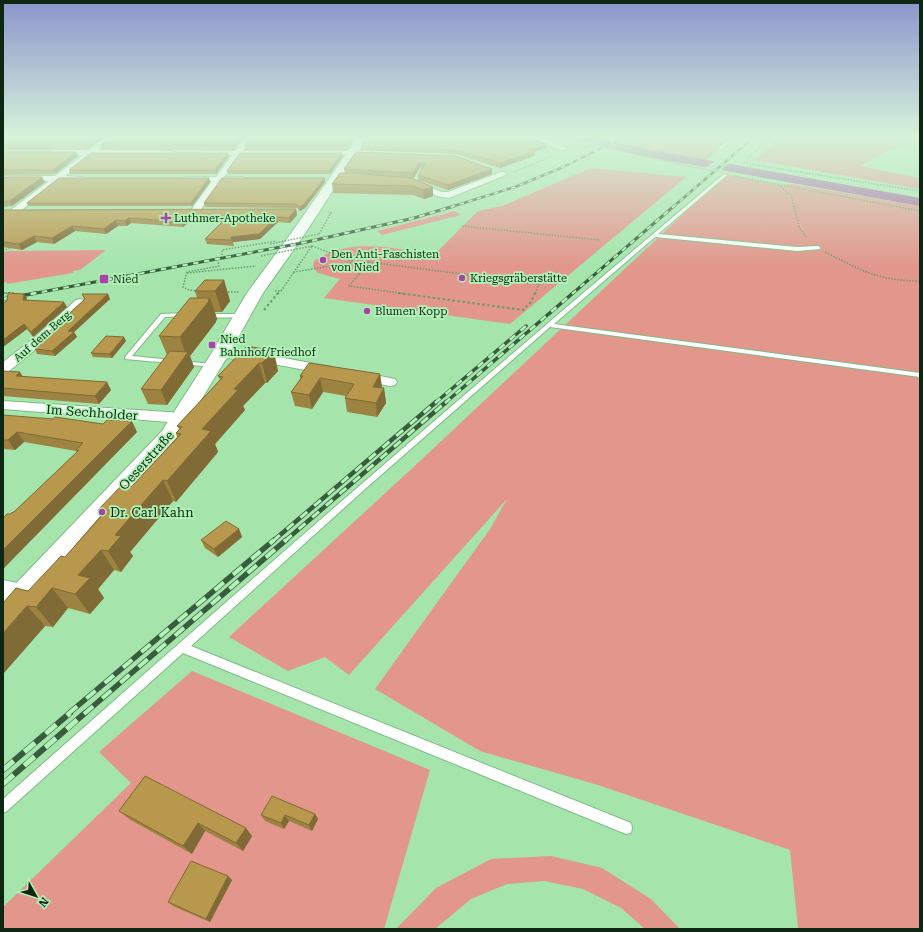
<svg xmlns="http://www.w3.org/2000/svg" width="923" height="932" font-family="'Roboto Serif',serif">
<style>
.green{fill:#e2968c}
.water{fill:#a263a1}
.pier{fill:#a5e5ac}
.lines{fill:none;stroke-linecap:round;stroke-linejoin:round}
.lane-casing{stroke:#7dbc85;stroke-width:2}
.street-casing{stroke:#7dbc85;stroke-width:2}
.secondary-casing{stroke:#7dbc85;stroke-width:2}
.path-far1{stroke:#6a9b70;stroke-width:1.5;stroke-dasharray:1.5 1.5;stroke-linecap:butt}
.path{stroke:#6a9b70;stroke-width:2;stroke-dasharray:2.5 2.5;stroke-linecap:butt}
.lane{fill:#fff;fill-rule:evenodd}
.street{fill:#fff;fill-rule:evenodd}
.secondary{fill:#fff;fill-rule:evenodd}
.rail-far5-casing{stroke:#385c3d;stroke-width:2.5}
.rail-far4-casing{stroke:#385c3d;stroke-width:3}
.rail-far3-casing{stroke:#385c3d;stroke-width:3.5}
.rail-far2-casing{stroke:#385c3d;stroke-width:4.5}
.rail-far1-casing{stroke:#385c3d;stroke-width:5.5}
.rail-casing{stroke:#385c3d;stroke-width:6}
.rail-far5{stroke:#b2f3b9;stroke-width:1.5;stroke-dasharray:4.5;stroke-linecap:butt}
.rail-far4{stroke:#b2f3b9;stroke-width:2;stroke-dasharray:5.5;stroke-linecap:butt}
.rail-far3{stroke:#b2f3b9;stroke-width:2.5;stroke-dasharray:7;stroke-linecap:butt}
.rail-far2{stroke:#b2f3b9;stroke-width:3;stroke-dasharray:9;stroke-linecap:butt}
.rail-far1{stroke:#b2f3b9;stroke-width:4;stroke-dasharray:12;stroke-linecap:butt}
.rail{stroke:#b2f3b9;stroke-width:5;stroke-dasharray:14;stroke-linecap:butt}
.path-bridge{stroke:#6a9b70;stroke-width:1.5;stroke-dasharray:1.5 1.5;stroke-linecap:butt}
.wall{fill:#9d8341}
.shaded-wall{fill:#806a35}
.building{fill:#b7984c;stroke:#806a35}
.poi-dot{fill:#a843a8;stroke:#b2f3b9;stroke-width:1.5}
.labels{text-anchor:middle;stroke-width:3.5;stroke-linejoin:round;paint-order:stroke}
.far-poi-label{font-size:11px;fill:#0e2712;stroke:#b2f3b9;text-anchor:start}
.far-street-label{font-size:11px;fill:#0e2712;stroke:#b2f3b9}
.street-label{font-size:13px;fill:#0e2712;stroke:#b2f3b9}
.poi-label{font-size:13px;fill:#0e2712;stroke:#b2f3b9;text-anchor:start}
</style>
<rect width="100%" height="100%" fill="#a5e5ac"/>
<!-- green -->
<g class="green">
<path d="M 642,137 L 734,137 L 706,160 L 628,145 L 632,140 Z"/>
<path d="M 779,137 L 872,138 L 901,137 L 920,141 L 884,152 L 860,166 L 920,178 L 920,189 L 755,160 Z"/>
<path d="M 591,168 L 686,177 L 510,324 L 324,298 L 340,279 L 318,273 L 313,267 L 314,261 C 349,236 396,249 435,254 L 478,211 L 502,206 Z"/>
<path d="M 726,174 L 778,185 L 792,184 L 920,206 L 920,929 L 798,929 L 790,850 L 598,785 L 480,751 L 375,689 L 490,529 L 507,499 L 349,675 L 325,657 L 288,671 L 229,637 L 420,461 Z"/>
<path d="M 455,211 L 461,215 L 382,235 L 377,231 Z"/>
<path d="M 106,250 L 80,270 L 73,271 L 73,273 L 7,284 L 7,282 L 3,283 L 3,253 L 7,251 Z"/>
<path d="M 192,671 L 430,770 L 384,929 L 3,929 L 3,907 L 131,783 L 99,752 Z"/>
<path d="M 551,856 L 602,868 L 651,899 L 680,929 L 645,929 L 621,908 L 583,889 L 544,881 L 507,884 L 471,899 L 435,929 L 396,929 L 436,888 L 491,859 Z"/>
</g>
<!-- water -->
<path class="water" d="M 565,137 L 591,137 L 652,150 L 920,198 L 920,206 L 643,156 Z"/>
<!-- pier -->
<path class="pier" d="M 716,160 L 730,162 L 719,172 L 704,169 Z"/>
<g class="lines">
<defs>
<g id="lane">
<path d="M 732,137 L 736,137 L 721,150 L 719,150 L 719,148 Z"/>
<path d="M 724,174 L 727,175 L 658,234 L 797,247 L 818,246 L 820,247 L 820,249 L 797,251 L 655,237 L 554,324 L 920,373 L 920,377 L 550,327 L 364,490 L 191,646 L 631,823 L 632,828 L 631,833 L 626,834 L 183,653 L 7,811 L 3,813 L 3,799 C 241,588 481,378 724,174 Z"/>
<path d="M 186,313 L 189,315 L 188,316 L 165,317 L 132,356 L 212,364 L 215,366 L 214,367 L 125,359 L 125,357 L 161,314 Z"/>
<path d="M 241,314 L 244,316 L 243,317 L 206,318 L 203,316 L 206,314 Z"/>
</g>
<g id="street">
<path d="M 106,137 L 115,137 L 99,150 L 171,151 L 175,153 L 171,155 L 93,155 L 65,176 L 82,177 L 83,179 L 82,181 L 59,181 L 18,213 L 12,213 L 10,211 L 12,209 L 49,181 L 3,180 L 3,176 L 55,176 L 83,155 L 55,154 L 52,154 L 52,150 L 89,150 Z"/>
<path d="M 245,137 L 253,137 L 243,151 L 369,151 L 373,153 L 369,155 L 240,155 L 224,177 L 243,177 L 247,179 L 246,181 L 221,181 L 199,212 L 193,212 L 191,210 L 212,181 L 188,181 L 184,179 L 185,177 L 216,177 L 232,155 L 204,155 L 204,151 L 235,151 Z"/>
<path d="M 528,137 L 539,137 L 567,148 L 566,150 L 560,150 Z"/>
<path d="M 501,172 L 504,172 L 508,174 L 449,198 L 437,196 L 410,184 L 414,181 L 442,192 L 448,192 Z"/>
<path d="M 80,299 L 84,300 L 86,302 L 84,304 L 41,345 L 8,372 L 3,373 L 3,362 L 33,339 L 76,300 Z"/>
<path d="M 220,350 L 251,352 L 327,366 L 332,367 L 334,370 L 332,373 L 327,374 L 251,360 L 215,357 L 213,354 L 215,351 Z"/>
<path d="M 360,372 L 395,379 L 397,382 L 395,385 L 390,386 L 355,379 L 353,376 L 355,373 Z"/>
<path d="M 3,401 L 182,413 L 187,415 L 189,418 L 187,421 L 182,423 L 3,409 Z"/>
<path d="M 3,580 L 32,586 L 35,592 L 32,598 L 25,600 L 3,596 Z"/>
</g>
<path id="secondary" d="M 358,137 L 368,137 L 304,235 L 263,293 L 229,354 L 176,441 L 13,624 L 3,628 L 3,597 L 162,431 L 211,354 L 247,293 L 292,232 Z"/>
</defs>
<!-- lane casing -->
<use href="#lane" class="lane-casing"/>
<!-- street casing -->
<use href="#street" class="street-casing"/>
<!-- secondary casing -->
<use href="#secondary" class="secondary-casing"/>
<!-- path-far1 -->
<g class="path-far1">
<path d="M 771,137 L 743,163 L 920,191"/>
<path d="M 570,140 L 716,172"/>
<path d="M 575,145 L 585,147 L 591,146"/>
<path d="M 514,172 L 552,156"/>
<path d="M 734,176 L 920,211"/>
<path d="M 778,185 L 791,195 L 800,229 L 807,238"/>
<path d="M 462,226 L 600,240"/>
<path d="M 319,234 L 331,213 L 328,212"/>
<path d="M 312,246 L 354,262 L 294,272 Z"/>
<path d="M 3,251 L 11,247"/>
<path d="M 825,252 C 861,270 878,281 920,281"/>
<path d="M 222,255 L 222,250 L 276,241"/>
<path d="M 354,262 L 369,262"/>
<path d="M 369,262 L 539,284 L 535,294"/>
<path d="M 369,262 L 349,286 L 406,294"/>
<path d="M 187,273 L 256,266"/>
<path d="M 198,291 L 189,290 L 183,287 L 187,272 L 219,266 L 218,261"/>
<path d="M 275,291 L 281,291 L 294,272"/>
<path d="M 225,292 L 240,292"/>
<path d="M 3,293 L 14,293"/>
<path d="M 278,294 L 280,291"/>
</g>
<!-- path -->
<g class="path">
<path d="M 3,293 L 14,293"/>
<path d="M 398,293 L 523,310 L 531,302 L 535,293"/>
<path d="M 264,310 L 278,293"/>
</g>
<!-- lane -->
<use href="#lane" class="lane"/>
<!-- street -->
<use href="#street" class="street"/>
<!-- secondary -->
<use href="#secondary" class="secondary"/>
<defs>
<g id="rail-far5">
<path d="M 451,207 L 515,187 L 561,168 L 624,137"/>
<path d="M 673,207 L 754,137"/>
</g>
<g id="rail-far4">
<path d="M 31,294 L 302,243 L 414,218 L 454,206"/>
<path d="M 572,294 L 674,206"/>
</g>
<g id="rail-far3">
<path d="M 3,299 L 36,293"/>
<path d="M 435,403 L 526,326"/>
<path d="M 445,403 L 573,293"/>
</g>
<g id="rail-far2">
<path d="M 273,541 L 436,402"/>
<path d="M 285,541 L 446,402"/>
</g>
<g id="rail-far1">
<path d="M 68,714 L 274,540"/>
<path d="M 84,714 L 286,540"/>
</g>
<g id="rail">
<path d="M 3,770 L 70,713"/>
<path d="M 3,784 L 85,713"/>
</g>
</defs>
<!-- rail-far5 casing -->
<use href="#rail-far5" class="rail-far5-casing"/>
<!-- rail-far4 casing -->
<use href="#rail-far4" class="rail-far4-casing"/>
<!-- rail-far3 casing -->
<use href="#rail-far3" class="rail-far3-casing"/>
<!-- rail-far2 casing -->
<use href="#rail-far2" class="rail-far2-casing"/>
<!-- rail-far1 casing -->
<use href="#rail-far1" class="rail-far1-casing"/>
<!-- rail casing -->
<use href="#rail" class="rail-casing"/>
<!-- rail-far5 -->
<use href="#rail-far5" class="rail-far5"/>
<!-- rail-far4 -->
<use href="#rail-far4" class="rail-far4"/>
<!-- rail-far3 -->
<use href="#rail-far3" class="rail-far3"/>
<!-- rail-far2 -->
<use href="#rail-far2" class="rail-far2"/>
<!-- rail-far1 -->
<use href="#rail-far1" class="rail-far1"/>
<!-- rail -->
<use href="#rail" class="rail"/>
<!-- path-bridge -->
<g class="path-bridge">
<path d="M 270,244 L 319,234"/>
<path d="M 261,256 L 312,246"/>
</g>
</g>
<!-- wall -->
<g class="wall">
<path d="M 3,137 L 104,137 L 87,150 L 3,150 Z"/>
<path d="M 244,137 L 234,150 L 102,150 L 101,145 Z"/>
<path d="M 356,137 L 347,150 L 246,150 L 245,145 Z"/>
<path d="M 547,144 L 546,148 L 535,152 L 534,156 L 500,168 L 456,154 L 361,150 L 361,146 Z"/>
<path d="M 3,152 L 76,152 L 78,156 L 55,174 L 3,175 Z"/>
<path d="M 356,152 L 492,174 L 448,190 L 418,180 L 418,175 L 422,169 L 420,168 L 413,179 L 433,196 L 424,199 L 413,195 L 333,193 L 332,184 L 345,173 L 344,169 Z"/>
<path d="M 229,156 L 216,174 L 70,174 L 69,170 Z"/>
<path d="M 343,156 L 330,174 L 228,174 L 227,171 Z"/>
<path d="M 3,177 L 45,182 L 12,206 L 3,207 Z"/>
<path d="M 209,178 L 210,182 L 192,206 L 28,206 L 27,203 Z"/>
<path d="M 325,178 L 325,182 L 305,208 L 300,211 L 297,208 L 205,207 L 204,203 Z"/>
<path d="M 296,209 L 297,215 L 290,223 L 278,222 L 260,239 L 233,242 L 234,246 L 207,244 L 205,239 L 222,222 L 189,222 L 183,227 L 131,223 L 127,226 L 118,226 L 106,234 L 75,231 L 54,244 L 37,242 L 22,250 L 3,247 L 3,210 Z"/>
<path d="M 224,280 L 230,301 L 222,312 L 215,312 L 217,319 L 216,321 L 216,322 L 190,356 L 194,367 L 167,405 L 148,404 L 141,389 L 167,355 L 159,336 L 197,298 L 195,291 Z"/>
<path d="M 82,294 L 110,299 L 74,332 L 77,337 L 55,356 L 37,354 L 35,349 L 48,338 L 46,335 L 85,299 Z"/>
<path d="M 27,298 L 26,300 L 67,307 L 33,337 L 27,329 L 3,347 L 3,303 Z"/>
<path d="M 126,341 L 112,358 L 93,357 L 91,353 Z"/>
<path d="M 247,346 L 278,371 L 267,383 L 265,383 L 243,406 L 245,410 L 215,444 L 218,452 L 176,502 L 173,501 L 130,552 L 133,556 L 121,572 L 114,570 L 98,589 L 104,598 L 90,614 L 68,608 L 53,627 L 45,626 L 3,674 L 28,591 L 65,557 L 101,515 L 98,510 L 131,487 L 177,437 L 176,433 L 179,429 L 177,426 L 220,380 L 218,376 Z"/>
<path d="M 3,371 L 23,376 L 111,390 L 99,404 L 3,396 Z"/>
<path d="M 380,374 L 382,388 L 384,388 L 386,403 L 377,417 L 347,412 L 345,398 L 346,396 L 323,392 L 312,409 L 295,406 L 291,392 L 300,379 L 300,376 Z"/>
<path d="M 3,415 L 137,432 L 3,569 L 3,518 L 15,511 L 77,452 L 76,451 L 24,442 L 15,450 L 3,449 Z"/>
<path d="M 239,529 L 242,537 L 218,557 L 205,548 L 201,540 Z"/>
<path d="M 145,776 L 252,836 L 243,851 L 205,831 L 192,854 L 129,819 L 119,811 Z"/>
<path d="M 315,814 L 318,819 L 312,831 L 289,821 L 284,829 L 265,821 L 261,815 Z"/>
<path d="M 228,876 L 232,880 L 210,922 L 173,906 L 168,902 Z"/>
</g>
<!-- shaded-wall -->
<g class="shaded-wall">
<path d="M 97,137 L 104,137 L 87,150 L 86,145 Z"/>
<path d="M 239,137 L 244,137 L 234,150 L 233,145 Z"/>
<path d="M 353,137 L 356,137 L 347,150 L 347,145 Z"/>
<path d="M 547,144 L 546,148 L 535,152 L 534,156 L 500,168 L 500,163 L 529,150 Z"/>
<path d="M 76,152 L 78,156 L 55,174 L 53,170 Z"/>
<path d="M 228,153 L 229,156 L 216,174 L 215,170 Z"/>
<path d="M 342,153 L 343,156 L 330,174 L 330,171 Z"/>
<path d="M 419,163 L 420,168 L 413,179 L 413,173 Z"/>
<path d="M 492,169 L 492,174 L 448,190 L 448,185 Z"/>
<path d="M 42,177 L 45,182 L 12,206 L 10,201 Z"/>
<path d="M 209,178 L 210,182 L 192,206 L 191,203 Z"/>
<path d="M 325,178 L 325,182 L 305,208 L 300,211 L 300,207 Z"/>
<path d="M 433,187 L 433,196 L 424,199 L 423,190 Z"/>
<path d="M 296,209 L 297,215 L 290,223 L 289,218 Z"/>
<path d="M 188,217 L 189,222 L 183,227 L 182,222 Z"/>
<path d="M 277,217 L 278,222 L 260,239 L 233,242 L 231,237 Z"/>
<path d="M 129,218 L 131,223 L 127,226 L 125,221 Z"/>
<path d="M 116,220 L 118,226 L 106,234 L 104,229 Z"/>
<path d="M 72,226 L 75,231 L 54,244 L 52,238 Z"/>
<path d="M 34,236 L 37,242 L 22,250 L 19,244 Z"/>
<path d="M 224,280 L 230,301 L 222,312 L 215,291 Z"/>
<path d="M 24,294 L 27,298 L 26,305 L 23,300 Z"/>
<path d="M 108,294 L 110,299 L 74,332 L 77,337 L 55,356 L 52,351 L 68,331 Z"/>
<path d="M 210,298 L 217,319 L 216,321 L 216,322 L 190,356 L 194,367 L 167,405 L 161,390 L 186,355 L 180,337 Z"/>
<path d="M 64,302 L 67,307 L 33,337 L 31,332 Z"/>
<path d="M 24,324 L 27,329 L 3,347 L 3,340 Z"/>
<path d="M 124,337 L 126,341 L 112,358 L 110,354 Z"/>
<path d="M 274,351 L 278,371 L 267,383 L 262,363 Z"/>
<path d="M 259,363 L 265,383 L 243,406 L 245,410 L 215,444 L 218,452 L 176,502 L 167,481 L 202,429 L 234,389 Z"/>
<path d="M 20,372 L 25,380 L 16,376 Z"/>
<path d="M 380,374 L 382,388 L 373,387 Z"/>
<path d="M 320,378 L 323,392 L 312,409 L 309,395 Z"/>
<path d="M 107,382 L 111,390 L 99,404 L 95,396 Z"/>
<path d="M 384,388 L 386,403 L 377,417 L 376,403 Z"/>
<path d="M 132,421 L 137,432 L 3,569 L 3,550 Z"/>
<path d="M 17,432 L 24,442 L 15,450 L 8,440 Z"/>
<path d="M 163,480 L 173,501 L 130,552 L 133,556 L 121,572 L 108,551 L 115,535 Z"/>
<path d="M 239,529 L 242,537 L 218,557 L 214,549 Z"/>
<path d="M 101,550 L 114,570 L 98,589 L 104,598 L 90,614 L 75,594 L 78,575 Z"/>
<path d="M 52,588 L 68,608 L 53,627 L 36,607 Z"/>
<path d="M 27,606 L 45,626 L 3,674 L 3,633 Z"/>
<path d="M 315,814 L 318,819 L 312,831 L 309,825 Z"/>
<path d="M 285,815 L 289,821 L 284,829 L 281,823 Z"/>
<path d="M 198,823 L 205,831 L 192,854 L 183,846 Z"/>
<path d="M 246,828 L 252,836 L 243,851 L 236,843 Z"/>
<path d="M 228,876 L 232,880 L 210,922 L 206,919 Z"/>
</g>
<!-- building -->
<g class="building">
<path d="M 3,137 L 97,137 L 86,145 L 3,145 Z"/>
<path d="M 110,137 L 239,137 L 233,145 L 101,145 Z"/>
<path d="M 250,137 L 353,137 L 347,145 L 245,145 Z"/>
<path d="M 367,137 L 526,137 L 547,144 L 529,150 L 535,151 L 500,163 L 456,150 L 361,146 Z"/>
<path d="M 3,152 L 76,152 L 53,170 L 3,170 Z"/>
<path d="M 356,152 L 455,156 L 492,169 L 448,185 L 418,175 L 425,164 L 419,163 L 413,173 L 344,169 Z"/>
<path d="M 91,153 L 228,153 L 215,170 L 69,170 Z"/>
<path d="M 240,153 L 342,153 L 330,171 L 227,171 Z"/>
<path d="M 340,173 L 353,173 L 411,178 L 433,187 L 423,190 L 413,186 L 332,184 Z"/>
<path d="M 3,177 L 42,177 L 10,201 L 3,202 Z"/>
<path d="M 59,178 L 209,178 L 191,203 L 27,203 Z"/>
<path d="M 222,178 L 325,178 L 304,204 L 300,207 L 296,204 L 204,203 Z"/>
<path d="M 296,209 L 289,218 L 277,217 L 259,234 L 231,237 L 232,240 L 205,239 L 227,217 L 188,217 L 182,222 L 129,218 L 125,221 L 116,220 L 104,229 L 72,226 L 52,238 L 34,236 L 19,244 L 3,242 L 3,210 Z"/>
<path d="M 205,280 L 224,280 L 215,291 L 195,291 Z"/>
<path d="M 8,293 L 24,294 L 23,300 L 64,302 L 31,332 L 24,324 L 3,340 L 3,303 L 7,301 Z"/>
<path d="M 82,294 L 108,294 L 68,331 L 74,332 L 52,351 L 35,349 L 51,335 L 46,335 L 85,299 Z"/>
<path d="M 190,298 L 210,298 L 208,301 L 209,301 L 180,337 L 159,336 Z"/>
<path d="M 106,336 L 124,337 L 110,354 L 91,353 Z"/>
<path d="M 247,346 L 274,351 L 262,363 L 259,363 L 234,389 L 238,390 L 202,429 L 211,431 L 167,481 L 163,480 L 115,535 L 121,536 L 108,551 L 101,550 L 78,575 L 90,578 L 75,594 L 52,588 L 36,607 L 27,606 L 3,633 L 3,603 L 16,588 L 28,591 L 61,556 L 65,557 L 105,512 L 98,510 L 122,485 L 131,487 L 181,434 L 176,433 L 182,427 L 177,426 L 223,377 L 218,376 Z"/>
<path d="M 170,351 L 188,352 L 161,390 L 141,389 Z"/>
<path d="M 309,363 L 380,374 L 373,387 L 384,388 L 376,403 L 345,398 L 354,384 L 320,378 L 309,395 L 291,392 L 303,376 L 300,376 Z"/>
<path d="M 3,371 L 20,372 L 16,376 L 107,382 L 95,396 L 3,388 Z"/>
<path d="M 3,415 L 53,419 L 55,417 L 103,424 L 107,420 L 132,421 L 3,550 L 3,518 L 7,514 L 10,514 L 15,511 L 79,450 L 76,450 L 83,443 L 17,432 L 8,440 L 3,440 Z"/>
<path d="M 226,521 L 239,529 L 214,549 L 201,540 Z"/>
<path d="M 145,776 L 246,828 L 236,843 L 198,823 L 183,846 L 119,811 Z"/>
<path d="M 272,796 L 315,814 L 309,825 L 285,815 L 281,823 L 261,815 Z"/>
<path d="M 191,861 L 228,876 L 206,919 L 168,902 Z"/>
</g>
<!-- sky -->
<linearGradient id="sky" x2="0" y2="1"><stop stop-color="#8c94cc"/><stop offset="0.51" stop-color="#d6f3da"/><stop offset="1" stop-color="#d6f3da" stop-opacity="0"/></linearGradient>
<rect width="923" height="267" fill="url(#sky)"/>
<!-- markers -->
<g class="poi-dot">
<path d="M164 212h4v4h4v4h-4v4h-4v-4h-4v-4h4z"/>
<circle cx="323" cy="260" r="4"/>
<circle cx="462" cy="278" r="4"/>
<rect x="99" y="274" width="10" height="10" rx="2"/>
<circle cx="367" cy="311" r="4"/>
<rect x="208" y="341" width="8" height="8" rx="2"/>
<circle cx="102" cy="512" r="4"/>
</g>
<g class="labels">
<!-- far-poi labels -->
<g class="far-poi-label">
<text x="174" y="222">Luthmer-Apotheke</text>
<text x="331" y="258">Den Anti-Faschisten<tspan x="331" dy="13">von Nied</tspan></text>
<text x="470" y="282">Kriegsgräberstätte</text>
<text x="113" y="283">Nied</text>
<text x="375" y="315">Blumen Kopp</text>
<text x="220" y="343">Nied<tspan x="220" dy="13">Bahnhof/Friedhof</tspan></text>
</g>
<!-- far-street labels -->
<g class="far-street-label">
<text transform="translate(42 336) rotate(-41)" y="4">Auf dem Berg</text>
</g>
<!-- street labels -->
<g class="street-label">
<text transform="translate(92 412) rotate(4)" y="5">Im Sechholder</text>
<text transform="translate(146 460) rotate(-48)" y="5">Oeserstraße</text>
</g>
<!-- poi labels -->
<g class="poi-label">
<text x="110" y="517">Dr. Carl Kahn</text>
</g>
</g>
<!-- border -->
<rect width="923" height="932" fill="none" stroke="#0e2712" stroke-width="8"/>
<!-- north arrow -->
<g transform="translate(36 896) rotate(129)" stroke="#b2f3b9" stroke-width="3" paint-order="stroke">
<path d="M0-3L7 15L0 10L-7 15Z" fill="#0e2712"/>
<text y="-6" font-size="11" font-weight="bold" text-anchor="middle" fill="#0e2712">N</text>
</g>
</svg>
